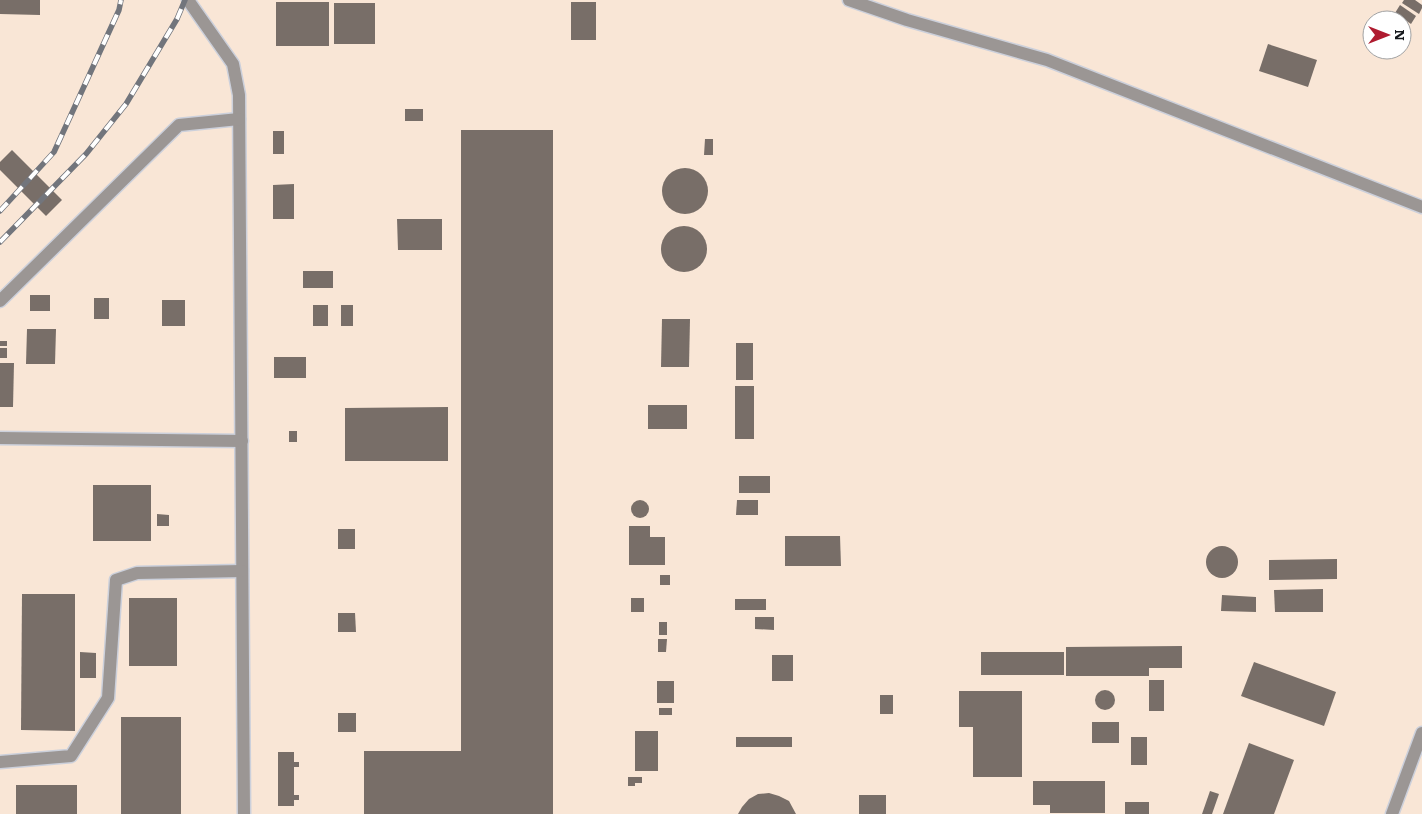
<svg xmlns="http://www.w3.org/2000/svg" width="1422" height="814" font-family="Literata,serif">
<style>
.industrial{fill:#f9e6d6;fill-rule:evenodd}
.building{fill:#786e68}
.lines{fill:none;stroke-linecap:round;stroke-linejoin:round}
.lane-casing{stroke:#ccd0db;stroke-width:15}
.lane{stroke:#9b9694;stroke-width:12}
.rail-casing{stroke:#72757c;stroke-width:5.5}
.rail{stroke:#fff;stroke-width:4;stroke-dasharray:11;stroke-linecap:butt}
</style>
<rect width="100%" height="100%" fill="#eff3ff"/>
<!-- industrial -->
<path class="industrial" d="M 0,0 L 1422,0 L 1422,814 L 0,814 ZM 1372,20 L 1402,20 L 1402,50 L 1372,50 Z"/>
<!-- building -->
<g class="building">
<path d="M 0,0 L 40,0 L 40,15 L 0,14 Z"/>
<path d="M 1404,0 L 1415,0 L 1422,5 L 1422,8 L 1419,14 L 1402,3 Z"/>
<rect x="276" y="2" width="53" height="44"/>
<rect x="571" y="2" width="25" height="38"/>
<rect x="334" y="3" width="41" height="41"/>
<path d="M 1400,5 L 1416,16 L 1411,24 L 1395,13 Z"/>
<path d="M 1268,44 L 1317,60 L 1308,87 L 1259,71 Z"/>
<rect x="405" y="109" width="18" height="12"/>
<path d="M 461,130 L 553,130 L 553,814 L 364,814 L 364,751 L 461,751 Z"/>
<rect x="273" y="131" width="11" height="23"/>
<path d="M 705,139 L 713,139 L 713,155 L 704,155 Z"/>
<path d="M 12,150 L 62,200 L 46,216 L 0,170 L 0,162 Z"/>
<circle cx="685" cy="191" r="23"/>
<path d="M 294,184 L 294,219 L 273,219 L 273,185 Z"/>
<path d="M 397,219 L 442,219 L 442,250 L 398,250 Z"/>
<circle cx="684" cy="249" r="23"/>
<rect x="303" y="271" width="30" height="17"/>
<rect x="30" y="295" width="20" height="16"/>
<rect x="94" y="298" width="15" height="21"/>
<rect x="162" y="300" width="23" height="26"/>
<rect x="313" y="305" width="15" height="21"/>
<rect x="341" y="305" width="12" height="21"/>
<path d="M 662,319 L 690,319 L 689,367 L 661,367 Z"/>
<path d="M 27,329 L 56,329 L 55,364 L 26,364 Z"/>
<rect x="0" y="341" width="7" height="5"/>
<rect x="736" y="343" width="17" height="37"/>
<rect x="0" y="348" width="7" height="10"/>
<rect x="274" y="357" width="32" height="21"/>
<path d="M 0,363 L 14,363 L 13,407 L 0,407 Z"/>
<rect x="735" y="386" width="19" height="53"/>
<rect x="648" y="405" width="39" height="24"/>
<path d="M 448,407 L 448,461 L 345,461 L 345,408 Z"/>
<rect x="289" y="431" width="8" height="11"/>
<rect x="739" y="476" width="31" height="17"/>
<rect x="93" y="485" width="58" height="56"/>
<circle cx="640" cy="509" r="9"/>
<path d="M 737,500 L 758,500 L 758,515 L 736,515 Z"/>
<path d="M 157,514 L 169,515 L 169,526 L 157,526 Z"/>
<path d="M 629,526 L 650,526 L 650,537 L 665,537 L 665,565 L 629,565 Z"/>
<rect x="338" y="529" width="17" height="20"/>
<path d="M 785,536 L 840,536 L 841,566 L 785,566 Z"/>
<circle cx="1222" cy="562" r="16"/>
<path d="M 1337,559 L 1337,579 L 1269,580 L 1269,560 Z"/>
<rect x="660" y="575" width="10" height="10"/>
<path d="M 1323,589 L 1323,612 L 1275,612 L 1274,590 Z"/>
<path d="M 22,594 L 75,594 L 75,731 L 21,730 Z"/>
<path d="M 1222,595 L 1256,597 L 1256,612 L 1221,611 Z"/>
<rect x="129" y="598" width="48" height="68"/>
<rect x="631" y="598" width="13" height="14"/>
<rect x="735" y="599" width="31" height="11"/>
<path d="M 338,613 L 355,613 L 356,632 L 338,632 Z"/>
<path d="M 755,617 L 774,617 L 774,630 L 755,629 Z"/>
<rect x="659" y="622" width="8" height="13"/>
<path d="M 658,639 L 667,639 L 666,652 L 658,652 Z"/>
<path d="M 1182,646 L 1182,668 L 1149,668 L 1149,676 L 1066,676 L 1066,647 Z"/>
<path d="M 80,652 L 96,653 L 96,678 L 80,678 Z"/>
<rect x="981" y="652" width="83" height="23"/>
<rect x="772" y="655" width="21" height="26"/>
<path d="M 1254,662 L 1336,692 L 1324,726 L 1241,696 Z"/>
<rect x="1149" y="680" width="15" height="31"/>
<rect x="657" y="681" width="17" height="22"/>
<circle cx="1105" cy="700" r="10"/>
<path d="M 959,691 L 1022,691 L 1022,777 L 973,777 L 973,727 L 959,727 Z"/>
<rect x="880" y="695" width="13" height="19"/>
<rect x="659" y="708" width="13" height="7"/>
<rect x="338" y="713" width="18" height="19"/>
<rect x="121" y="717" width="60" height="97"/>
<rect x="1092" y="722" width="27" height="21"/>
<rect x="635" y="731" width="23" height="40"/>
<rect x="736" y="737" width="56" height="10"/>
<rect x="1131" y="737" width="16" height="28"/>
<path d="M 1249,743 L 1294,760 L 1274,814 L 1223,814 Z"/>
<path d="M 278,752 L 294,752 L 294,762 L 299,762 L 299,767 L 294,767 L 294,795 L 299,795 L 299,800 L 294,800 L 294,806 L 278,806 Z"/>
<path d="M 628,777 L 642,777 L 642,783 L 635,783 L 635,786 L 628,786 Z"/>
<path d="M 1033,781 L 1105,781 L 1105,813 L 1050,813 L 1050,805 L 1033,805 Z"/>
<rect x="16" y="785" width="61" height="29"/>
<path d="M 1210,791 L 1219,794 L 1212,814 L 1202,814 Z"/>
<path d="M 769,793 L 779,796 L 789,801 L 796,814 L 738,814 L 742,807 L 749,799 L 758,794 Z"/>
<rect x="859" y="795" width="27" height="19"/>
<rect x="1125" y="802" width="24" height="12"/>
</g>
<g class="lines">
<defs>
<g id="lane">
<path d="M 188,0 L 233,64 L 239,95 L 244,814"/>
<path d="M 849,0 L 907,20 L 1047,60 L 1422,207"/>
<path d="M 0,301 L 179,125 L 239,119"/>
<path d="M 0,438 L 242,441"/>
<path d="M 0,762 L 71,756 L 108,698 L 116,580 L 137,573 L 242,571"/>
<path d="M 1392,814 L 1422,733"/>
</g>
</defs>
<!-- lane casing -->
<use href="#lane" class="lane-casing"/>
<!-- lane -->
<use href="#lane" class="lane"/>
<defs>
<g id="rail">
<path d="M 0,211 L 54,152 L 119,10 L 121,0"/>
<path d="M 0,242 L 86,154 L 126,104 L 177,19 L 185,0"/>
</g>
</defs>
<!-- rail casing -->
<use href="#rail" class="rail-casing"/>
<!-- rail -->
<use href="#rail" class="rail"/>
</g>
<!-- north arrow -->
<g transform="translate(1387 35) rotate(90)"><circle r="24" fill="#ffffff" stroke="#a2a3a4"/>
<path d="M0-4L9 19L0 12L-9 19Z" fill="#af1b30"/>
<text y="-8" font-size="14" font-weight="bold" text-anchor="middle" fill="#16181c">N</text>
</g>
</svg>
